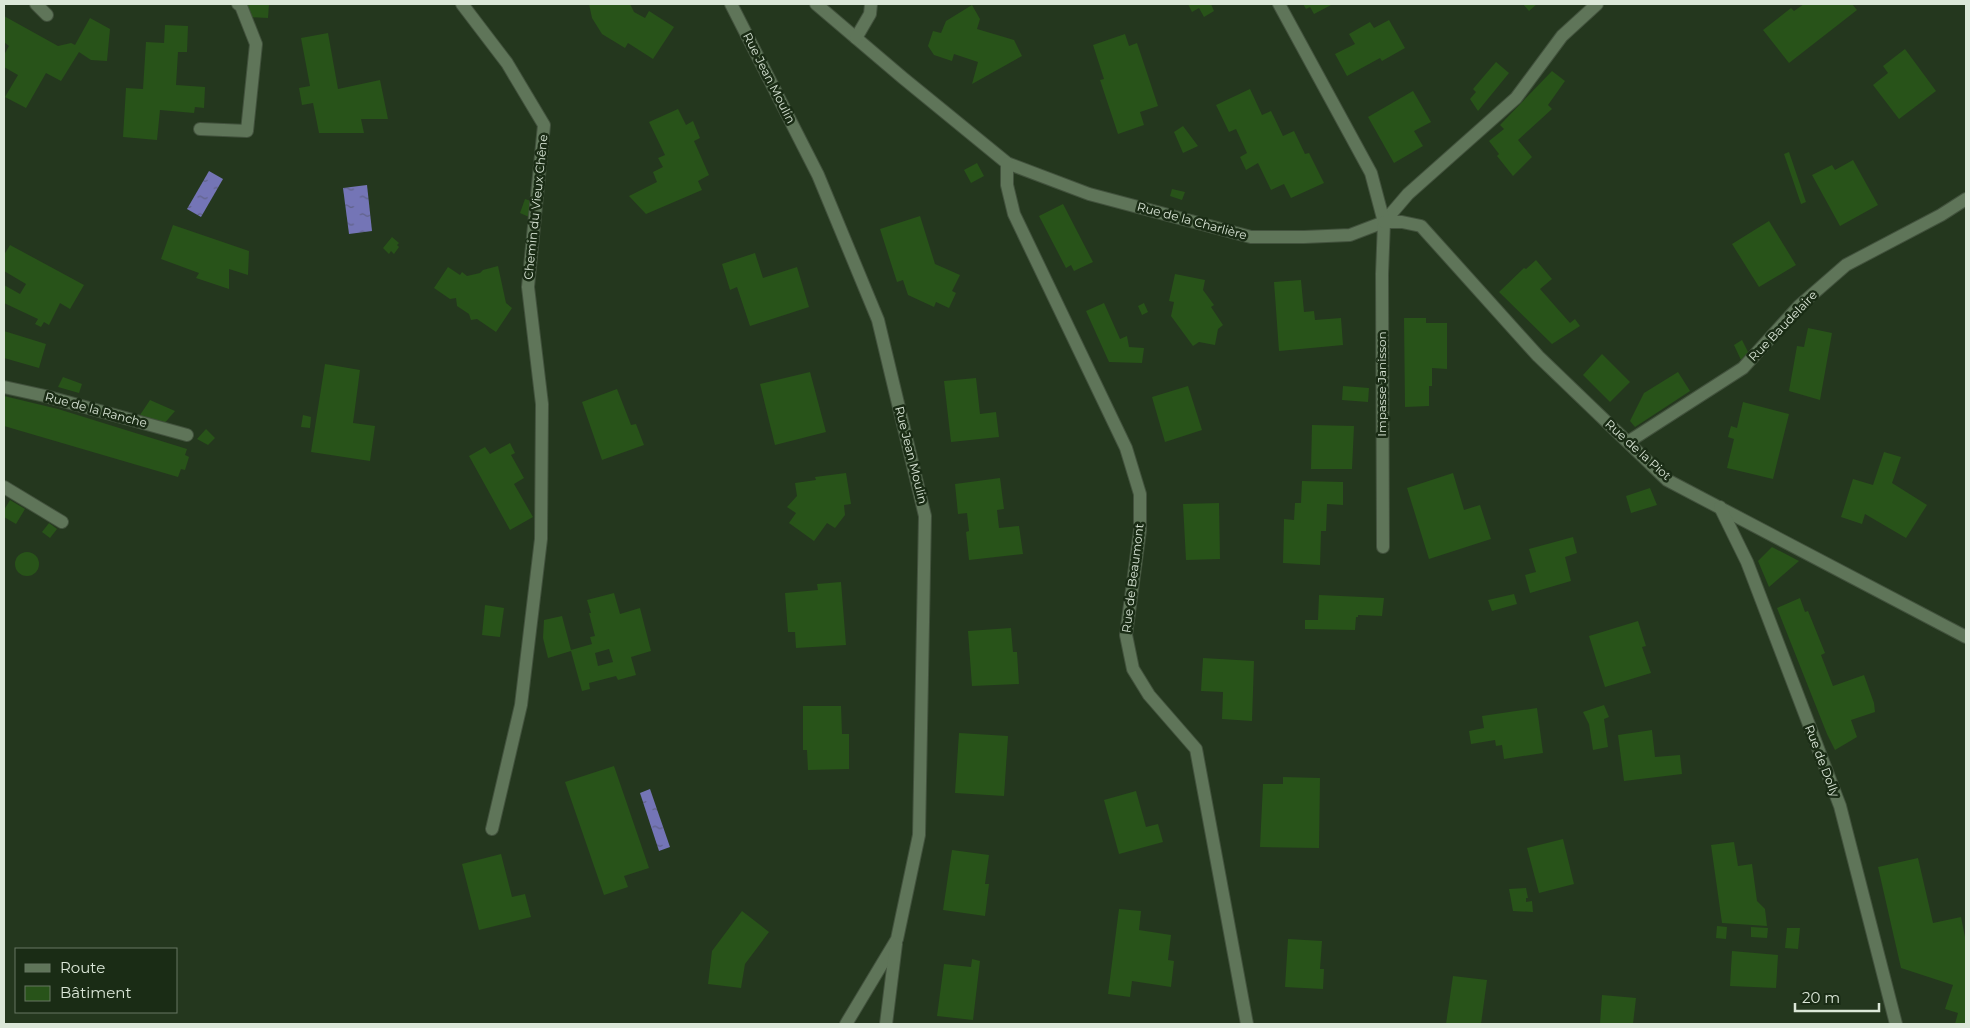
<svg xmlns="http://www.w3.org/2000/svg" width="1970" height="1028" font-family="Montserrat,sans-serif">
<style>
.water{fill:url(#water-ripples)}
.building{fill:#285319;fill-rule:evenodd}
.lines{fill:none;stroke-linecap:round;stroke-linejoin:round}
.minor-casing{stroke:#42523d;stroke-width:14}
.minor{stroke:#5f7559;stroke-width:12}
.labels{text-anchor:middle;stroke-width:5;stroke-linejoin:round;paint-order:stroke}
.street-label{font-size:12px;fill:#dbe7d8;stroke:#1a2c15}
</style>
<defs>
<pattern id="water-ripples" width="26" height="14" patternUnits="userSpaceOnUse" patternTransform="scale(1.25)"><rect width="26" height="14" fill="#7475b6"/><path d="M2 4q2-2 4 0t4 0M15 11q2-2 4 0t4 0" fill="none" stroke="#606287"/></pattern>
</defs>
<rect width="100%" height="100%" fill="#24371e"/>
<!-- water -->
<g class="water">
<path d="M 209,171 L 223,179 L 201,217 L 187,209 Z"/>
<path d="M 367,185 L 372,231 L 349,234 L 343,188 Z"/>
<path d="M 650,789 L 670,847 L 659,851 L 640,793 Z"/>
</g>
<!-- building -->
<g class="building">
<path d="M 247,4 L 269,4 L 268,18 L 246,17 Z"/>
<path d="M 589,4 L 630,4 L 634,12 L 645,18 L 649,11 L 674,27 L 653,59 L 628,43 L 625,48 L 602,34 L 592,18 Z"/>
<path d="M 1188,4 L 1211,4 L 1214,11 L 1204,17 L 1199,8 L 1192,12 Z"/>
<path d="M 1303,4 L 1333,4 L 1314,14 L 1310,7 L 1306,9 Z"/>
<path d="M 1523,4 L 1537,4 L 1529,11 Z"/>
<path d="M 1804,4 L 1852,4 L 1857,10 L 1789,63 L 1763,30 L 1791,8 L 1794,11 Z"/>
<path d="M 972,5 L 980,19 L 977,29 L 1014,40 L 1022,56 L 972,84 L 978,62 L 954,54 L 952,61 L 934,55 L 928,46 L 933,31 L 941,33 L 946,21 Z"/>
<path d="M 4,16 L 58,46 L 71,43 L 75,45 L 90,18 L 110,29 L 107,61 L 91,60 L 79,52 L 61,81 L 46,73 L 26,108 L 5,97 L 18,75 L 4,67 L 4,55 L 9,46 L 4,42 Z"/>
<path d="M 1389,20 L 1405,48 L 1382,61 L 1380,58 L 1347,76 L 1335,54 L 1355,44 L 1349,34 L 1370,22 L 1374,28 Z"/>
<path d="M 165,25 L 188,26 L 187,52 L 178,52 L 176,85 L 205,87 L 204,108 L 195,107 L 194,113 L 160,110 L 157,140 L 123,137 L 126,88 L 143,89 L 146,42 L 164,43 Z"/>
<path d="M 328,33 L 338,89 L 380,80 L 388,119 L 361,119 L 364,133 L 319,133 L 313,103 L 302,105 L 299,88 L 310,86 L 301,38 Z"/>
<path d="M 1125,34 L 1129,46 L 1137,43 L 1158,106 L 1140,112 L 1144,125 L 1118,134 L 1100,80 L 1104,79 L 1093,45 Z"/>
<path d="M 1905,49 L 1936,91 L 1899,119 L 1873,85 L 1888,73 L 1883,66 Z"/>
<path d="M 1496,62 L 1509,73 L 1478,111 L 1470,99 L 1476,92 L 1473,89 Z"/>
<path d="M 1552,71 L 1565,81 L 1548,105 L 1552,109 L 1518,140 L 1532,157 L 1513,176 L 1497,156 L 1499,154 L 1489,141 L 1504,129 L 1500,125 Z"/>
<path d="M 1250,89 L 1262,115 L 1271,111 L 1283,136 L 1294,131 L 1305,154 L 1309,153 L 1324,183 L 1291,198 L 1284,184 L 1271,190 L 1258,163 L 1246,170 L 1240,157 L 1247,153 L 1236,129 L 1229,132 L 1216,105 Z"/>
<path d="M 1413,91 L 1431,122 L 1414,131 L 1423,146 L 1394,163 L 1368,117 Z"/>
<path d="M 678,109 L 686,125 L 693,121 L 700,138 L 694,141 L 709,175 L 698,181 L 702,190 L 646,214 L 629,196 L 657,182 L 653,172 L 663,167 L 658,158 L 665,155 L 649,122 Z"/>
<path d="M 1183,126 L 1198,146 L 1183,153 L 1174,132 Z"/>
<path d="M 1789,152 L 1806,202 L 1801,204 L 1784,154 Z"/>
<path d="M 1853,160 L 1878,205 L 1840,226 L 1812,175 L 1832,165 L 1835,170 Z"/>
<path d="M 977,163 L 984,176 L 971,183 L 964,170 Z"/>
<path d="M 1172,189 L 1185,192 L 1182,200 L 1170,196 Z"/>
<path d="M 525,199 L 534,202 L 529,217 L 520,213 Z"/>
<path d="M 1063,204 L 1093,262 L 1074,271 L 1071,265 L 1066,268 L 1039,216 Z"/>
<path d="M 920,216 L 935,264 L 960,275 L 952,291 L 956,293 L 949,308 L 936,302 L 934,307 L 908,295 L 903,280 L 897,282 L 880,229 Z"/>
<path d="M 1769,221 L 1796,265 L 1759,287 L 1732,244 Z"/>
<path d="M 173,225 L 249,251 L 248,275 L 229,269 L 229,289 L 196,278 L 199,273 L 161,259 Z"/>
<path d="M 392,237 L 399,243 L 397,245 L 399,247 L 394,254 L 391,251 L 389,254 L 383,248 Z"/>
<path d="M 10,245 L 84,285 L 70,309 L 60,303 L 49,325 L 44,322 L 41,327 L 35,324 L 38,319 L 4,303 L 4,285 L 20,294 L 26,284 L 4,271 L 4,255 Z"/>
<path d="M 755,253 L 763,278 L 797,267 L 809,307 L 750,326 L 737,287 L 730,290 L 722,264 Z"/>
<path d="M 1536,260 L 1552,279 L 1540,289 L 1570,323 L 1575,319 L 1580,326 L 1552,344 L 1499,292 L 1524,268 L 1526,269 Z"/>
<path d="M 498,266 L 506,303 L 512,308 L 496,332 L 477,319 L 471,320 L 469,314 L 457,306 L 456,298 L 450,299 L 434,288 L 448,267 L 460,275 L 462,272 L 467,276 L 480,273 L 483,270 Z"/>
<path d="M 1175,274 L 1205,280 L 1203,290 L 1214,305 L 1211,307 L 1223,325 L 1218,329 L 1215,345 L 1199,342 L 1193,346 L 1171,316 L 1174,302 L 1169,301 Z"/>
<path d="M 1301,280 L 1304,312 L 1314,311 L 1315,320 L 1341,318 L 1343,345 L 1279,351 L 1274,282 Z"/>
<path d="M 1104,303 L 1120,339 L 1127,336 L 1129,347 L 1144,348 L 1142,363 L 1109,362 L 1086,311 Z"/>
<path d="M 1144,303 L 1148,312 L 1142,315 L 1138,306 Z"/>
<path d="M 1404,318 L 1426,318 L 1426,323 L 1447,323 L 1447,369 L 1432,368 L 1432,386 L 1429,386 L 1429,406 L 1405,407 Z"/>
<path d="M 1808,328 L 1832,333 L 1820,400 L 1789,391 L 1797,346 L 1804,347 Z"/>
<path d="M 4,331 L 46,344 L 39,368 L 4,358 Z"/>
<path d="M 1742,340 L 1748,352 L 1741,360 L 1734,345 Z"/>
<path d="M 1602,354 L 1630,382 L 1610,402 L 1583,375 Z"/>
<path d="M 325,364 L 360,370 L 353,423 L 375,426 L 370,461 L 311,452 Z"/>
<path d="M 810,372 L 826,432 L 775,445 L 760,384 Z"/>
<path d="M 1678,372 L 1690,391 L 1635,427 L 1630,421 L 1644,393 Z"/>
<path d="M 63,377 L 82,384 L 79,393 L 58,387 Z"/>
<path d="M 976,378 L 980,414 L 996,412 L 999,437 L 951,442 L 944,381 Z"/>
<path d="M 1188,386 L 1202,430 L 1165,442 L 1152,397 Z"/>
<path d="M 1343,386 L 1369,388 L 1368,402 L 1342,400 Z"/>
<path d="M 617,389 L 631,425 L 636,424 L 644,445 L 602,460 L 582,402 Z"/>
<path d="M 4,396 L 58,409 L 187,449 L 185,455 L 189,457 L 185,470 L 181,469 L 178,477 L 4,426 Z"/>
<path d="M 150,400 L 175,411 L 163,425 L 140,415 Z"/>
<path d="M 1743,402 L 1789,414 L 1773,479 L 1727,468 L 1734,439 L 1728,437 L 1731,426 L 1737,428 Z"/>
<path d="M 303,415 L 311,417 L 310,428 L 301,427 Z"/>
<path d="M 1312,425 L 1354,426 L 1352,469 L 1311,469 Z"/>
<path d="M 206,429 L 215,438 L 208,445 L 197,439 Z"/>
<path d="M 510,443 L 515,453 L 511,455 L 524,478 L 514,484 L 533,517 L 510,530 L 469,456 L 485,447 L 490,454 Z"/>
<path d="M 1884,452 L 1901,457 L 1892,483 L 1927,505 L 1906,538 L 1865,514 L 1862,524 L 1841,517 L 1853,479 L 1873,485 Z"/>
<path d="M 846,473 L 851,504 L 844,505 L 845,515 L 835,528 L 827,523 L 814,541 L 789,523 L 796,513 L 787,507 L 797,496 L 795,483 L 816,480 L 815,477 Z"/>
<path d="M 1453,473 L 1464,510 L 1480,505 L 1491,539 L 1429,559 L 1407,488 Z"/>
<path d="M 1000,478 L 1004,509 L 997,510 L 999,528 L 1019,526 L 1023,554 L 969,560 L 966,532 L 969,531 L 967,513 L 958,514 L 955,484 Z"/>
<path d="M 1302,481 L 1343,482 L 1343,505 L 1327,504 L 1326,531 L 1321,531 L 1320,565 L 1283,563 L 1284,519 L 1294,520 L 1295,503 L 1301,503 Z"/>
<path d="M 1650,488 L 1657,505 L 1631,513 L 1626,496 Z"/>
<path d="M 10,500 L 25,509 L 16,524 L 4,517 L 4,510 Z"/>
<path d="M 1219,503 L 1220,559 L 1186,560 L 1183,504 Z"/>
<path d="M 49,523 L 57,529 L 50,538 L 42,532 Z"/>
<path d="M 1573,537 L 1577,553 L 1565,557 L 1571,581 L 1530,593 L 1525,575 L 1536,572 L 1529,549 Z"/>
<path d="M 1772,547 L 1799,561 L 1769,587 L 1758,561 Z"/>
<circle cx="27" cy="564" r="12"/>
<path d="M 841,582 L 846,645 L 796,648 L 795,632 L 788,632 L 785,593 L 818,590 L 817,584 Z"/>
<path d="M 614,593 L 620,614 L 640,608 L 651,651 L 631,657 L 636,675 L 618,680 L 616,676 L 589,683 L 590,689 L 582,691 L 571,651 L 548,658 L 543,638 L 544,620 L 562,616 L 571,650 L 592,644 L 590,637 L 595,636 L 589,613 L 591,613 L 587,600 ZM 609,649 L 613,662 L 598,666 L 595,653 Z"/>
<path d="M 1514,594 L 1517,604 L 1492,611 L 1488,600 Z"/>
<path d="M 1319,595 L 1384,598 L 1382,616 L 1358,615 L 1358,617 L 1356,617 L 1355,630 L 1305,629 L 1305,620 L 1318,620 Z"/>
<path d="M 1800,598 L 1805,612 L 1808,611 L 1825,653 L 1821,655 L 1833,686 L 1864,675 L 1874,703 L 1875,712 L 1851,720 L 1857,737 L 1835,750 L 1827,734 L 1777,608 Z"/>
<path d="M 485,605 L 504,608 L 500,637 L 482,635 Z"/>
<path d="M 1638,621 L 1646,646 L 1642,647 L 1651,673 L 1605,687 L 1589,636 Z"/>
<path d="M 1011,628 L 1013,652 L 1017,652 L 1019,684 L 972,686 L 968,631 Z"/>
<path d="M 1203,658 L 1254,661 L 1252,721 L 1222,719 L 1223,692 L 1201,691 Z"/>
<path d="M 1604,705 L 1609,717 L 1604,719 L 1608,747 L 1593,750 L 1589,724 L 1583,712 Z"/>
<path d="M 803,706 L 841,706 L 842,734 L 849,734 L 849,769 L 808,770 L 807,750 L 803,750 Z"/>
<path d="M 1537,708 L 1543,753 L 1504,759 L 1502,745 L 1496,746 L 1495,740 L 1471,744 L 1469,731 L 1484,728 L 1482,716 Z"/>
<path d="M 1652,730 L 1655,757 L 1680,755 L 1682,774 L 1624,781 L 1618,735 Z"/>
<path d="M 959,733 L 1008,736 L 1004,796 L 955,793 Z"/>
<path d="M 614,766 L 649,868 L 624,876 L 628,887 L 604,895 L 565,782 Z"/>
<path d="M 1283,777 L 1320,778 L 1319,848 L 1260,847 L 1263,784 L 1283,784 Z"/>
<path d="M 1136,791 L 1146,827 L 1158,824 L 1163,842 L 1119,854 L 1104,800 Z"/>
<path d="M 1563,839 L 1574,884 L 1539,893 L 1527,848 Z"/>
<path d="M 1734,842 L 1738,866 L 1752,864 L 1757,901 L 1765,909 L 1767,926 L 1722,923 L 1711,845 Z"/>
<path d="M 952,850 L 989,855 L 985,884 L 989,884 L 985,916 L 943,910 Z"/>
<path d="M 501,854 L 512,897 L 525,894 L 531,917 L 479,930 L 462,864 Z"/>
<path d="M 1918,858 L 1933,923 L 1961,917 L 1966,942 L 1966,1024 L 1955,1024 L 1958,1013 L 1945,1009 L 1953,985 L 1901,968 L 1878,867 Z"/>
<path d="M 1526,888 L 1528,898 L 1526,898 L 1526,902 L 1532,901 L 1533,912 L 1513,911 L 1509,889 Z"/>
<path d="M 1119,909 L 1141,911 L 1139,930 L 1171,935 L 1168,960 L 1174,961 L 1171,987 L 1132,981 L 1130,997 L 1108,994 Z"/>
<path d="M 742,911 L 769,932 L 745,964 L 741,988 L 708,984 L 712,951 Z"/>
<path d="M 1717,926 L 1727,927 L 1726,939 L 1716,938 Z"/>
<path d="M 1751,927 L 1768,928 L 1767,938 L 1751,937 Z"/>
<path d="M 1787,928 L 1800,928 L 1798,949 L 1785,948 Z"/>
<path d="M 1288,939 L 1322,941 L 1320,969 L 1324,969 L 1323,989 L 1285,987 Z"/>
<path d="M 1732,951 L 1778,955 L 1776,988 L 1730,986 Z"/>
<path d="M 972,959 L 980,961 L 973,1020 L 937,1016 L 944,964 L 971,967 Z"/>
<path d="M 1453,976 L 1487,980 L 1481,1024 L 1446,1024 Z"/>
<path d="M 1602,995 L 1636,998 L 1633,1024 L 1600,1024 Z"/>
</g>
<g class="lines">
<defs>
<g id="minor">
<path d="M 36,4 L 47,15"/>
<path d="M 462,4 L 507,63 L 544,125 L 528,287 L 542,404 L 541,539 L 521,705 L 492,829"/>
<path d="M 731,4 L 818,175 L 878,320 L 925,516 L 919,835 L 897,939 L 846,1024"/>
<path d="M 816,4 L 903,78 L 1007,163 L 1089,194 L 1251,237 L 1304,237 L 1350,235 L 1384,222 L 1408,194 L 1516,98 L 1562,36 L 1597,4"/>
<path d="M 1279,4 L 1371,173 L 1384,222 L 1382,274 L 1383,547"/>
<path d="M 856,38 L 870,14 L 871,4"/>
<path d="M 200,129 L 247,131 L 256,44 L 241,6 L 238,4"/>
<path d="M 1007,163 L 1007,185 L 1014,214 L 1126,448 L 1140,494 L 1140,530 L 1126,635 L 1133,669 L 1149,695 L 1196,749 L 1247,1024"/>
<path d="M 1384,222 L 1402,222 L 1421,226 L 1538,356 L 1667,480 L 1966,637"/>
<path d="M 4,387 L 45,396 L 187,435"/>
<path d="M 1628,442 L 1743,368 L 1799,306 L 1846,265 L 1941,215 L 1966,199"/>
<path d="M 4,487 L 62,522"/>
<path d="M 1720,507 L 1747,562 L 1840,806 L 1896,1024"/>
<path d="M 886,1024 L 896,944"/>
</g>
</defs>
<!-- minor casing -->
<use href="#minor" class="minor-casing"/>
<!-- minor -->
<use href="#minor" class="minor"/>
</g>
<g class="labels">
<!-- street labels -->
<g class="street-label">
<text transform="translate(769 78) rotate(63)" y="4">Rue Jean Moulin</text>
<text transform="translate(536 207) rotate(-84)" y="4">Chemin du Vieux Chêne</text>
<text transform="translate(1192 221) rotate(15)" y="4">Rue de la Charlière</text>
<text transform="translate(1783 326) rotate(-46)" y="4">Rue Baudelaire</text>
<text transform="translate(1382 384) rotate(-90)" y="4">Impasse Janisson</text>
<text transform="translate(96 410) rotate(15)" y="4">Rue de la Ranche</text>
<text transform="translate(1638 450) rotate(42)" y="4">Rue de la Piot</text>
<text transform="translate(911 455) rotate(76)" y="4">Rue Jean Moulin</text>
<text transform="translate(1133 578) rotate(-83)" y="4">Rue de Beaumont</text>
<text transform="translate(1822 761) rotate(69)" y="4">Rue de Dolly</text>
</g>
</g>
<!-- border -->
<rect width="1970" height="1028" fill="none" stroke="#dbe7d8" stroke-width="10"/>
<!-- legend -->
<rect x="15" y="948" width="162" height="65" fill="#1a2c15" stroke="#677763"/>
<rect x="25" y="964" width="25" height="8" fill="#5f7559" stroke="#677763"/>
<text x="60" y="973" font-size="15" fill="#dbe7d8">Route</text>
<rect x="25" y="986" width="25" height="15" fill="#285319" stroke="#677763"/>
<text x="60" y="998" font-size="15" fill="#dbe7d8">Bâtiment</text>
<!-- scale -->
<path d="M1795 1003v8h84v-8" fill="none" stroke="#dbe7d8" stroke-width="2.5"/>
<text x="1802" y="1003" font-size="15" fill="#dbe7d8" stroke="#1a2c15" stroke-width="4" paint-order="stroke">20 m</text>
</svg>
